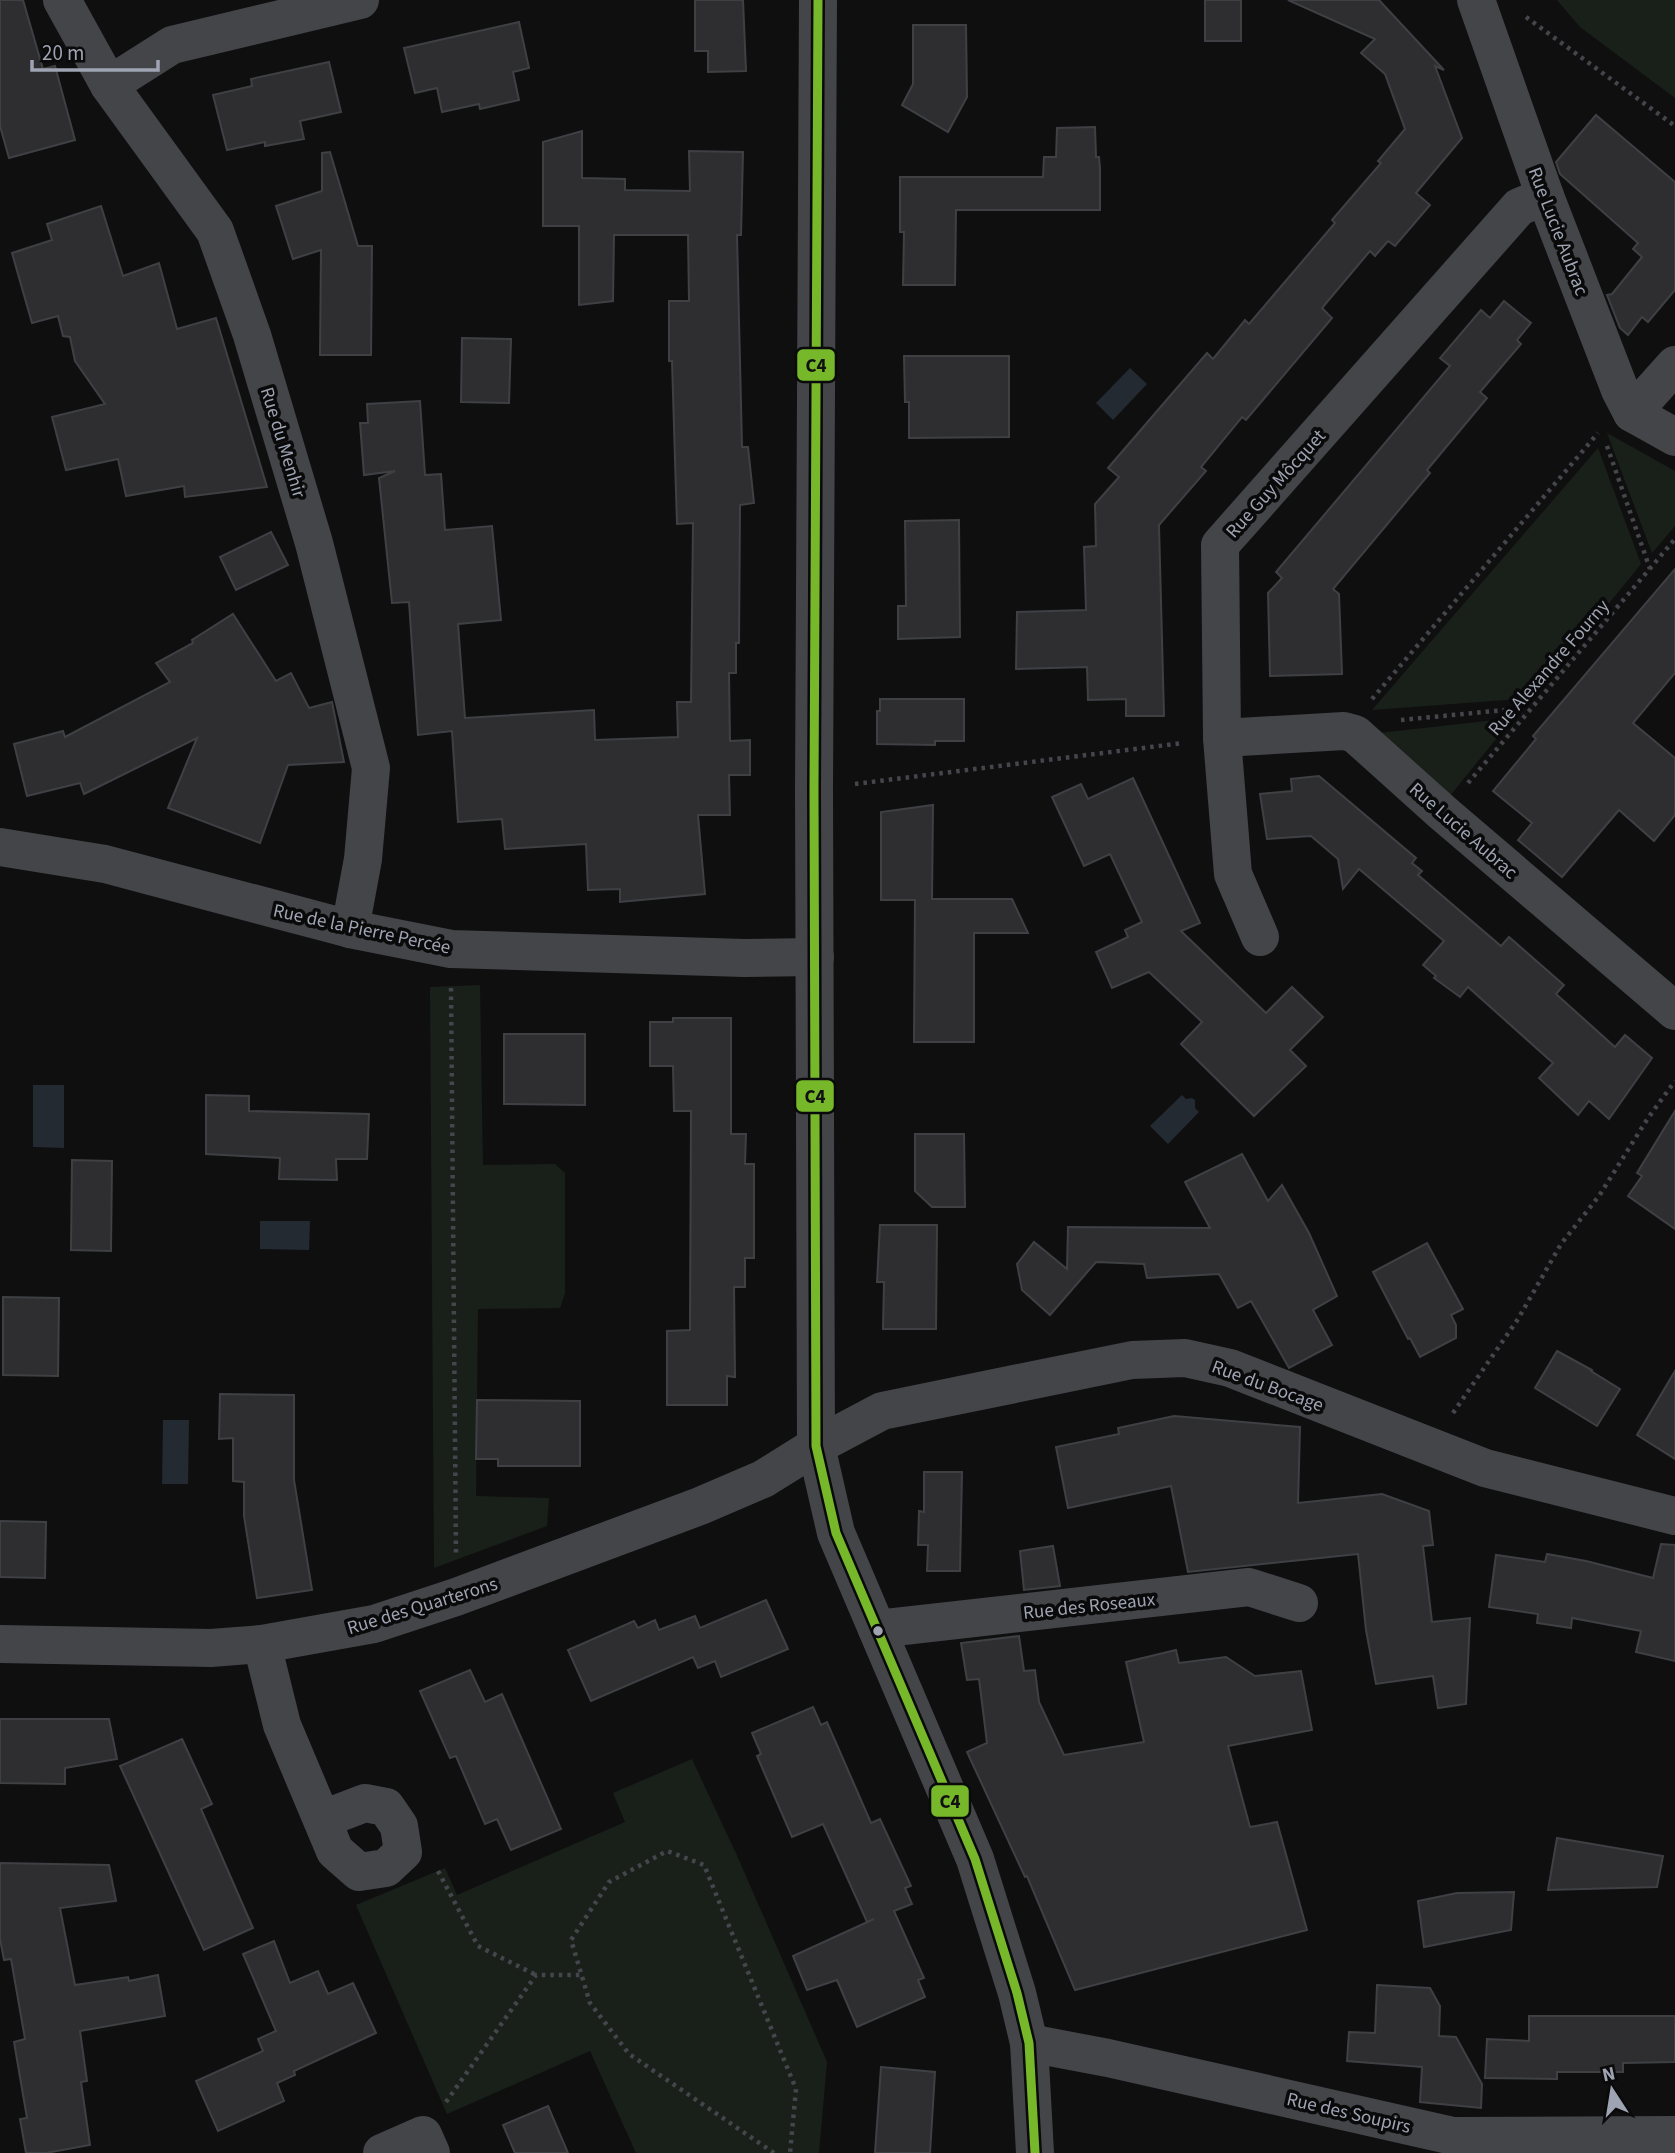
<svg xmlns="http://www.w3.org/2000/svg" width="1675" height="2153" font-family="'Source Sans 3',sans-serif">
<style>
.green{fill:#19201a}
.water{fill:#232a32}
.building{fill:#2e2e31;stroke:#3e4044;stroke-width:2}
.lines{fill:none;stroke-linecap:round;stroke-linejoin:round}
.path{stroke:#45464b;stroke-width:4.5;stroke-dasharray:3.5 5;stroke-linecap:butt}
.minor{stroke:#444549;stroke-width:38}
.bus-1-casing{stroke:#0a0a0b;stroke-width:14}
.bus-1{stroke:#76b82a;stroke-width:9}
.bus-dot{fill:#9fa4b3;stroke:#0a0a0b;stroke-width:2.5}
.labels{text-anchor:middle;stroke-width:7;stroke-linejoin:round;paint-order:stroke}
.street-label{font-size:19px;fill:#9fa4b3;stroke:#0a0a0b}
.line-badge{stroke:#0a0a0b;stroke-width:2.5}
.pale-badge-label{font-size:19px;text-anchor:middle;font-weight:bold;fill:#111}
</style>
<rect width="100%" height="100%" fill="#0f0f10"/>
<!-- green -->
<g class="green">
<path d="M 1557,0 L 1675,0 L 1675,98 L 1580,27 Z"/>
<path d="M 1607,433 L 1675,471 L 1675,526 L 1652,553 Z"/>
<path d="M 1598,448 L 1641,564 L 1532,698 L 1372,710 Z"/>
<path d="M 1513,718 L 1449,797 L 1370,734 Z"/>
<path d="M 480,985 L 483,1165 L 555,1164 L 565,1173 L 565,1293 L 560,1308 L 478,1309 L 476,1496 L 549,1498 L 547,1526 L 434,1568 L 430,987 Z"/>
<path d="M 692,1759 L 739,1860 L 827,2062 L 819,2153 L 636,2153 L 590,2051 L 447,2114 L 356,1905 L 445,1868 L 457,1895 L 625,1822 L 613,1793 Z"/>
</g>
<!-- water -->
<g class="water">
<path d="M 1130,368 L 1147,384 L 1113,420 L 1096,403 Z"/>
<path d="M 33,1085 L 64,1085 L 64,1148 L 33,1147 Z"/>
<path d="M 1182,1095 L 1186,1099 L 1192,1098 L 1195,1100 L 1195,1108 L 1199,1112 L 1168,1144 L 1150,1126 Z"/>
<path d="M 260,1221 L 310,1221 L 309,1250 L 260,1249 Z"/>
<path d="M 163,1420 L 189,1420 L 188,1484 L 162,1484 Z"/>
</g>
<!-- building -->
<g class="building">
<path d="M 0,0 L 23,0 L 43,69 L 55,66 L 75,140 L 9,158 L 0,126 Z"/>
<path d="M 695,0 L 743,0 L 746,71 L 708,72 L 708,51 L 695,51 Z"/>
<rect x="1205" y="0" width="36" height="41"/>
<path d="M 1288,0 L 1379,0 L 1444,70 L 1435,66 L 1462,138 L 1416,193 L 1430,205 L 1395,246 L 1388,241 L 1375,256 L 1370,251 L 1322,308 L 1332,318 L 1246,420 L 1242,417 L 1201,467 L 1206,471 L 1159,525 L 1164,716 L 1126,716 L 1126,699 L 1088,700 L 1087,667 L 1016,669 L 1017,612 L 1086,610 L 1084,547 L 1096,546 L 1095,504 L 1119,477 L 1108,468 L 1207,353 L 1213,359 L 1245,320 L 1249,324 L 1335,223 L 1332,220 L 1381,163 L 1378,161 L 1405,129 L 1385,74 L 1361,53 L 1375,39 Z"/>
<path d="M 519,22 L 529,68 L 513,72 L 519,100 L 480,109 L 479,104 L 442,112 L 437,88 L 415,93 L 404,48 Z"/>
<path d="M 913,25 L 966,25 L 967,97 L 948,132 L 902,105 L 913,84 Z"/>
<path d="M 329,62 L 341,112 L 300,121 L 304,139 L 265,146 L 265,142 L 227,150 L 213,95 L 252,86 L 251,79 Z"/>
<path d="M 1596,115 L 1675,182 L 1675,290 L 1648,322 L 1642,317 L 1628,335 L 1620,328 L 1607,295 L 1612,294 L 1642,257 L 1633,249 L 1638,243 L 1560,174 L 1556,162 Z"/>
<path d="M 1095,127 L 1096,157 L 1099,157 L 1100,168 L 1100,210 L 956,210 L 955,285 L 903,285 L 904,232 L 900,232 L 900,177 L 1043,177 L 1044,157 L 1056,157 L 1057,128 Z"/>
<path d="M 582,131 L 582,178 L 625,179 L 625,190 L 690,191 L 689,151 L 743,152 L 741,235 L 737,235 L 742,447 L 748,447 L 754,503 L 740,505 L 739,643 L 736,643 L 736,673 L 729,673 L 730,741 L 750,740 L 750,775 L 729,775 L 730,815 L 698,815 L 705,894 L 620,902 L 620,889 L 588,890 L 586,844 L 505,849 L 502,819 L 458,822 L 452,731 L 418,735 L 409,602 L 392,603 L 379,478 L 395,471 L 364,475 L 360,423 L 368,423 L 367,404 L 420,401 L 425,475 L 441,474 L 445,530 L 492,526 L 501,620 L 458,624 L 465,718 L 594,710 L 595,740 L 678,737 L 677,702 L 691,702 L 693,523 L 677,524 L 672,361 L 669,361 L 669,301 L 689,301 L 688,235 L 614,235 L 613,301 L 579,305 L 579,226 L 543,226 L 543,142 Z"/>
<path d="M 330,152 L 358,246 L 372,246 L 371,355 L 320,355 L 321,250 L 293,259 L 276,206 L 322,191 L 322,153 Z"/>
<path d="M 101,206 L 123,276 L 159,263 L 177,329 L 216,318 L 267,487 L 185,497 L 184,486 L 126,496 L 118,459 L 66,470 L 52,417 L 105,404 L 75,361 L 70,337 L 63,336 L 58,316 L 32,323 L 12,253 L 52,240 L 47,224 Z"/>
<path d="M 1504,301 L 1531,323 L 1517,340 L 1521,344 L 1480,392 L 1487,398 L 1427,470 L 1430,473 L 1333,589 L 1339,594 L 1342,674 L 1270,676 L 1268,593 L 1282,578 L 1276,572 L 1450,366 L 1440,358 L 1481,310 L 1490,318 Z"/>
<path d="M 462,338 L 511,339 L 509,403 L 461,402 Z"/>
<path d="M 904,356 L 1009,356 L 1009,437 L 909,438 L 909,402 L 905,402 Z"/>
<path d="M 959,520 L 960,637 L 898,639 L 898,606 L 906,606 L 905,521 Z"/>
<path d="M 271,532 L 288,565 L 236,590 L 220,557 Z"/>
<path d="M 1675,569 L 1675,673 L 1633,723 L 1675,758 L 1675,815 L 1654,841 L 1619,810 L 1562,877 L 1518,840 L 1532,823 L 1493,791 L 1536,739 L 1533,736 Z"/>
<path d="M 233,614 L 276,681 L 291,673 L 309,708 L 332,702 L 344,762 L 288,765 L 260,843 L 168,808 L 197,738 L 84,794 L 80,783 L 27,796 L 14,744 L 63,731 L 65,737 L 170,682 L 156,663 L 193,643 L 192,640 Z"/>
<path d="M 880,699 L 964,699 L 964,741 L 935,741 L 935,745 L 877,744 L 877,711 L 880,711 Z"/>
<path d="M 1319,776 L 1416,858 L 1412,863 L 1422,871 L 1418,875 L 1501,946 L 1509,937 L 1564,985 L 1556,994 L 1615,1047 L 1625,1035 L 1652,1058 L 1609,1119 L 1589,1101 L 1578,1115 L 1539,1078 L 1553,1063 L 1468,987 L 1460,997 L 1434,978 L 1436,976 L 1423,965 L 1444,941 L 1359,869 L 1343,889 L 1338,859 L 1311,836 L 1267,839 L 1260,794 L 1292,791 L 1291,779 Z"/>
<path d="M 1133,778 L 1200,923 L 1181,931 L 1266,1013 L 1292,987 L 1323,1017 L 1290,1050 L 1306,1066 L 1254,1116 L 1181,1044 L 1202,1022 L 1149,972 L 1112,988 L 1096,952 L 1128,937 L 1125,930 L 1142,922 L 1110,854 L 1084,866 L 1052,797 L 1081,784 L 1088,799 Z"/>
<path d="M 933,805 L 932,899 L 1012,899 L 1028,933 L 974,933 L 974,1042 L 914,1042 L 915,900 L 881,900 L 881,812 Z"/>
<path d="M 673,1018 L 731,1018 L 731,1134 L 746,1134 L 745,1164 L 754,1164 L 754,1258 L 745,1258 L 745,1287 L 734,1287 L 735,1377 L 727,1376 L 727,1405 L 667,1405 L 667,1331 L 690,1330 L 691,1111 L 674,1111 L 673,1066 L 650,1066 L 650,1022 L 673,1022 Z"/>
<path d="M 504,1034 L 585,1034 L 585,1105 L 504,1104 Z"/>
<path d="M 206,1095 L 249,1096 L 249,1111 L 369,1114 L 367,1159 L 336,1159 L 337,1180 L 279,1179 L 280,1158 L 206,1154 Z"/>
<path d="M 1675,1111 L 1675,1229 L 1628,1196 L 1642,1176 L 1637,1173 Z"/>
<path d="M 915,1134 L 964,1134 L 965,1207 L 932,1207 L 915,1191 Z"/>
<path d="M 1242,1154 L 1268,1201 L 1282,1185 L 1309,1233 L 1337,1296 L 1313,1310 L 1332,1345 L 1289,1368 L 1251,1301 L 1238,1308 L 1219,1274 L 1147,1278 L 1144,1264 L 1096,1262 L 1050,1315 L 1022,1290 L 1017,1264 L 1034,1242 L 1067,1269 L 1068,1227 L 1210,1228 L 1185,1182 Z"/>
<path d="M 72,1160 L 112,1161 L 111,1251 L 71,1250 Z"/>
<path d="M 880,1225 L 937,1225 L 936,1329 L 883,1329 L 884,1282 L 877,1282 Z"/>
<path d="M 1427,1243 L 1463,1309 L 1451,1315 L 1456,1325 L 1456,1338 L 1420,1357 L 1410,1338 L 1408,1339 L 1373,1272 Z"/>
<path d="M 3,1297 L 59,1298 L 58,1376 L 3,1375 Z"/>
<path d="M 1557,1351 L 1592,1370 L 1591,1371 L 1620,1389 L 1597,1426 L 1535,1388 Z"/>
<path d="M 1675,1371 L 1675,1459 L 1637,1435 Z"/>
<path d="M 220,1394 L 294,1395 L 294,1480 L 312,1590 L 257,1598 L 244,1516 L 244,1482 L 233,1481 L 233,1438 L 219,1439 Z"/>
<path d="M 477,1400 L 580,1401 L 580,1466 L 498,1466 L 498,1459 L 476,1459 Z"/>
<path d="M 1174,1416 L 1300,1427 L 1298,1503 L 1382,1494 L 1429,1511 L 1433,1545 L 1423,1546 L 1432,1622 L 1470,1618 L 1466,1704 L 1438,1708 L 1433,1676 L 1376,1684 L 1366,1630 L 1358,1554 L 1188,1572 L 1171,1486 L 1068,1508 L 1056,1447 L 1119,1434 L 1118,1428 Z"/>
<path d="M 924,1472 L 962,1472 L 960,1571 L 927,1571 L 928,1545 L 918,1545 L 919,1511 L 924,1512 Z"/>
<path d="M 0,1521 L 46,1522 L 45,1578 L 0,1577 Z"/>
<path d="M 1661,1544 L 1675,1545 L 1675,1661 L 1636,1652 L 1641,1631 L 1572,1618 L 1571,1628 L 1537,1623 L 1538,1614 L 1489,1607 L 1496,1555 L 1545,1562 L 1547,1554 L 1586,1561 L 1653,1578 Z"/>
<path d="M 1053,1546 L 1060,1586 L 1024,1590 L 1020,1551 Z"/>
<path d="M 766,1600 L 788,1649 L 721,1677 L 715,1661 L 698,1668 L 693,1657 L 591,1701 L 568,1650 L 634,1621 L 638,1628 L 655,1620 L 659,1630 L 695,1616 L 700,1628 Z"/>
<path d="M 1019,1636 L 1024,1671 L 1035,1670 L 1039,1702 L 1064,1755 L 1144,1742 L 1126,1662 L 1176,1650 L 1179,1663 L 1226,1657 L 1255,1676 L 1301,1671 L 1312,1730 L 1228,1746 L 1250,1827 L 1277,1822 L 1307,1930 L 1075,1990 L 1027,1876 L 1025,1877 L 967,1752 L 987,1743 L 979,1679 L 967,1680 L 961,1643 Z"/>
<path d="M 470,1670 L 485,1702 L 502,1694 L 561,1829 L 511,1850 L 497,1819 L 485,1824 L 456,1756 L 450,1758 L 420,1691 Z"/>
<path d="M 813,1707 L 821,1725 L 827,1722 L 871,1823 L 880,1819 L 911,1886 L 905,1888 L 912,1904 L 894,1911 L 924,1978 L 918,1980 L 925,1997 L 857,2027 L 837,1980 L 807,1990 L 793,1956 L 874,1919 L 867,1922 L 823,1824 L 792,1837 L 757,1756 L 761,1754 L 752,1733 Z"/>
<path d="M 0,1719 L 109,1719 L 117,1759 L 65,1768 L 65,1784 L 0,1783 Z"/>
<path d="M 182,1739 L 212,1804 L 201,1809 L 253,1928 L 204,1950 L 120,1766 Z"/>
<path d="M 1557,1838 L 1663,1856 L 1657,1887 L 1548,1890 Z"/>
<path d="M 0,1863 L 109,1865 L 116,1901 L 60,1908 L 75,1985 L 128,1977 L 129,1981 L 158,1975 L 165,2016 L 80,2031 L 87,2081 L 81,2082 L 90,2145 L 46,2153 L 26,2153 L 20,2119 L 27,2118 L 14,2042 L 25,2039 L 11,1959 L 4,1960 L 0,1939 Z"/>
<path d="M 1514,1892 L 1511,1930 L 1424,1947 L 1418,1901 L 1457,1893 Z"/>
<path d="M 274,1941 L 290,1983 L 318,1971 L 328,1994 L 353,1983 L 376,2033 L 294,2071 L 295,2075 L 277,2083 L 284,2101 L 218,2131 L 196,2081 L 263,2051 L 258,2039 L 276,2031 L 243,1954 Z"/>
<path d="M 1377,1985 L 1430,1988 L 1440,2006 L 1439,2036 L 1456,2037 L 1482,2084 L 1481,2108 L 1420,2102 L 1422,2067 L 1347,2061 L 1349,2032 L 1375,2033 Z"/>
<path d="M 1529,2016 L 1675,2016 L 1675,2062 L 1623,2063 L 1623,2072 L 1557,2072 L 1557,2079 L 1485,2078 L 1487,2039 L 1529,2041 Z"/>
<path d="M 881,2067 L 935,2072 L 930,2153 L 875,2153 Z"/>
<path d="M 548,2106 L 568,2153 L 515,2153 L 503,2125 Z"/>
</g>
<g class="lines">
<!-- path -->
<g class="path">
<path d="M 1526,17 L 1675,126"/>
<path d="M 1607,446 L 1650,569"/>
<path d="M 1372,699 L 1598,433"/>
<path d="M 1401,720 L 1515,709 L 1527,713"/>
<path d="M 1468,783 L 1675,539"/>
<path d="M 855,784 L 1183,743"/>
<path d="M 451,988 L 456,1553"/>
<path d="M 1453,1413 L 1518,1319 L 1561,1244 L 1599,1196 L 1648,1118 L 1675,1081"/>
<path d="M 438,1871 L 478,1946 L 536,1975"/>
<path d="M 446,2102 L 536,1975 L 581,1975"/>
<path d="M 774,2153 L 629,2054 L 590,2003 L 571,1940 L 609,1882 L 667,1851 L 704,1865 L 796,2089 L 790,2153"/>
</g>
<!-- minor -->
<g class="minor">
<path d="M 62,0 L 109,85 L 215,231 L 252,335 L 314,543 L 371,768 L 363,859 L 350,929"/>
<path d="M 818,0 L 814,789 L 816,1446 L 836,1533 L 975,1859 L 1017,1993 L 1029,2043 L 1035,2153"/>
<path d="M 1476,0 L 1545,196 L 1620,390 L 1632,413 L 1675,437"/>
<path d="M 109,85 L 172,45 L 360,0"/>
<path d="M 1632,413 L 1675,365"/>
<path d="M 1222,738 L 1344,731 L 1355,734 L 1443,813 L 1675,1011"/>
<path d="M 0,847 L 105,864 L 350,929 L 451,949 L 744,958 L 815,957"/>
<path d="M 1260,937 L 1233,874 L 1222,738 L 1220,545 L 1519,207 L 1545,196"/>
<path d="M 877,1629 L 1249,1587 L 1299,1603"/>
<path d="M 0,1644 L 211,1648 L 262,1644 L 374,1624 L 456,1597 L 700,1506 L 763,1479 L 816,1446 L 882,1411 L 1132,1360 L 1185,1358 L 1230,1368 L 1485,1468 L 1675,1516"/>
<path d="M 262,1644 L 282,1725 L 335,1851 L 359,1872 L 386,1868 L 403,1852 L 399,1826 L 386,1807 L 365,1803 L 323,1819"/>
<path d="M 1029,2043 L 1108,2058 L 1453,2136 L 1675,2135"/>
<path d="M 382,2153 L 423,2135 L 431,2153"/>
</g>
<defs>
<path id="bus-1" d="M 818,0 L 814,789 L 816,1446 L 836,1533 L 975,1859 L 1017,1993 L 1029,2043 L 1035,2153"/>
</defs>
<!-- bus-1 casing -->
<use href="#bus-1" class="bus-1-casing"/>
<!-- bus-1 -->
<use href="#bus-1" class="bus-1"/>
</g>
<!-- markers -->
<circle class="bus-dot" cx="878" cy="1631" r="6"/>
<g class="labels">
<!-- street labels -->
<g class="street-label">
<text transform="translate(1559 231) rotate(69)" y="7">Rue Lucie Aubrac</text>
<text transform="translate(284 442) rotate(73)" y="7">Rue du Menhir</text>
<text transform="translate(1275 483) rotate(-48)" y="7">Rue Guy Môcquet</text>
<text transform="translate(1548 667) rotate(-49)" y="7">Rue Alexandre Fourny</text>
<text transform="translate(1464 830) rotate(41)" y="7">Rue Lucie Aubrac</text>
<text transform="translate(362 928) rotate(12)" y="7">Rue de la Pierre Percée</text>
<text transform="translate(1268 1385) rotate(20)" y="7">Rue du Bocage</text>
<text transform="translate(422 1605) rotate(-17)" y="7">Rue des Quarterons</text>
<text transform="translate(1089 1605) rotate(-6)" y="7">Rue des Roseaux</text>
<text transform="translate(1349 2112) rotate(13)" y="7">Rue des Soupirs</text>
</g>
</g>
<g class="line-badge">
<rect x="796" y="348" width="40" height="34" rx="7" fill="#76b82a"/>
<rect x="795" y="1079" width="40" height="34" rx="7" fill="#76b82a"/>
<rect x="930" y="1784" width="40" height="34" rx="7" fill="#76b82a"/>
</g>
<g class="pale-badge-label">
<text x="816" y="372">C4</text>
<text x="815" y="1103">C4</text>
<text x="950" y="1808">C4</text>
</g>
<!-- north arrow -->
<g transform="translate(1612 2090) rotate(348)" stroke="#0a0a0b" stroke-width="5" paint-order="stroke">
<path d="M0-5L12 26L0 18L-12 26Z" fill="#9fa4b3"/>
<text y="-10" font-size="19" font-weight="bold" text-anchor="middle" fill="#9fa4b3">N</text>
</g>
<!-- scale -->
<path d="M32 60v10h126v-10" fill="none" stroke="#9fa4b3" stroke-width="3.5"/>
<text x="42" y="60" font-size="21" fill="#9fa4b3" stroke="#0a0a0b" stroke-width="5" paint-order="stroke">20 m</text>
</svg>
